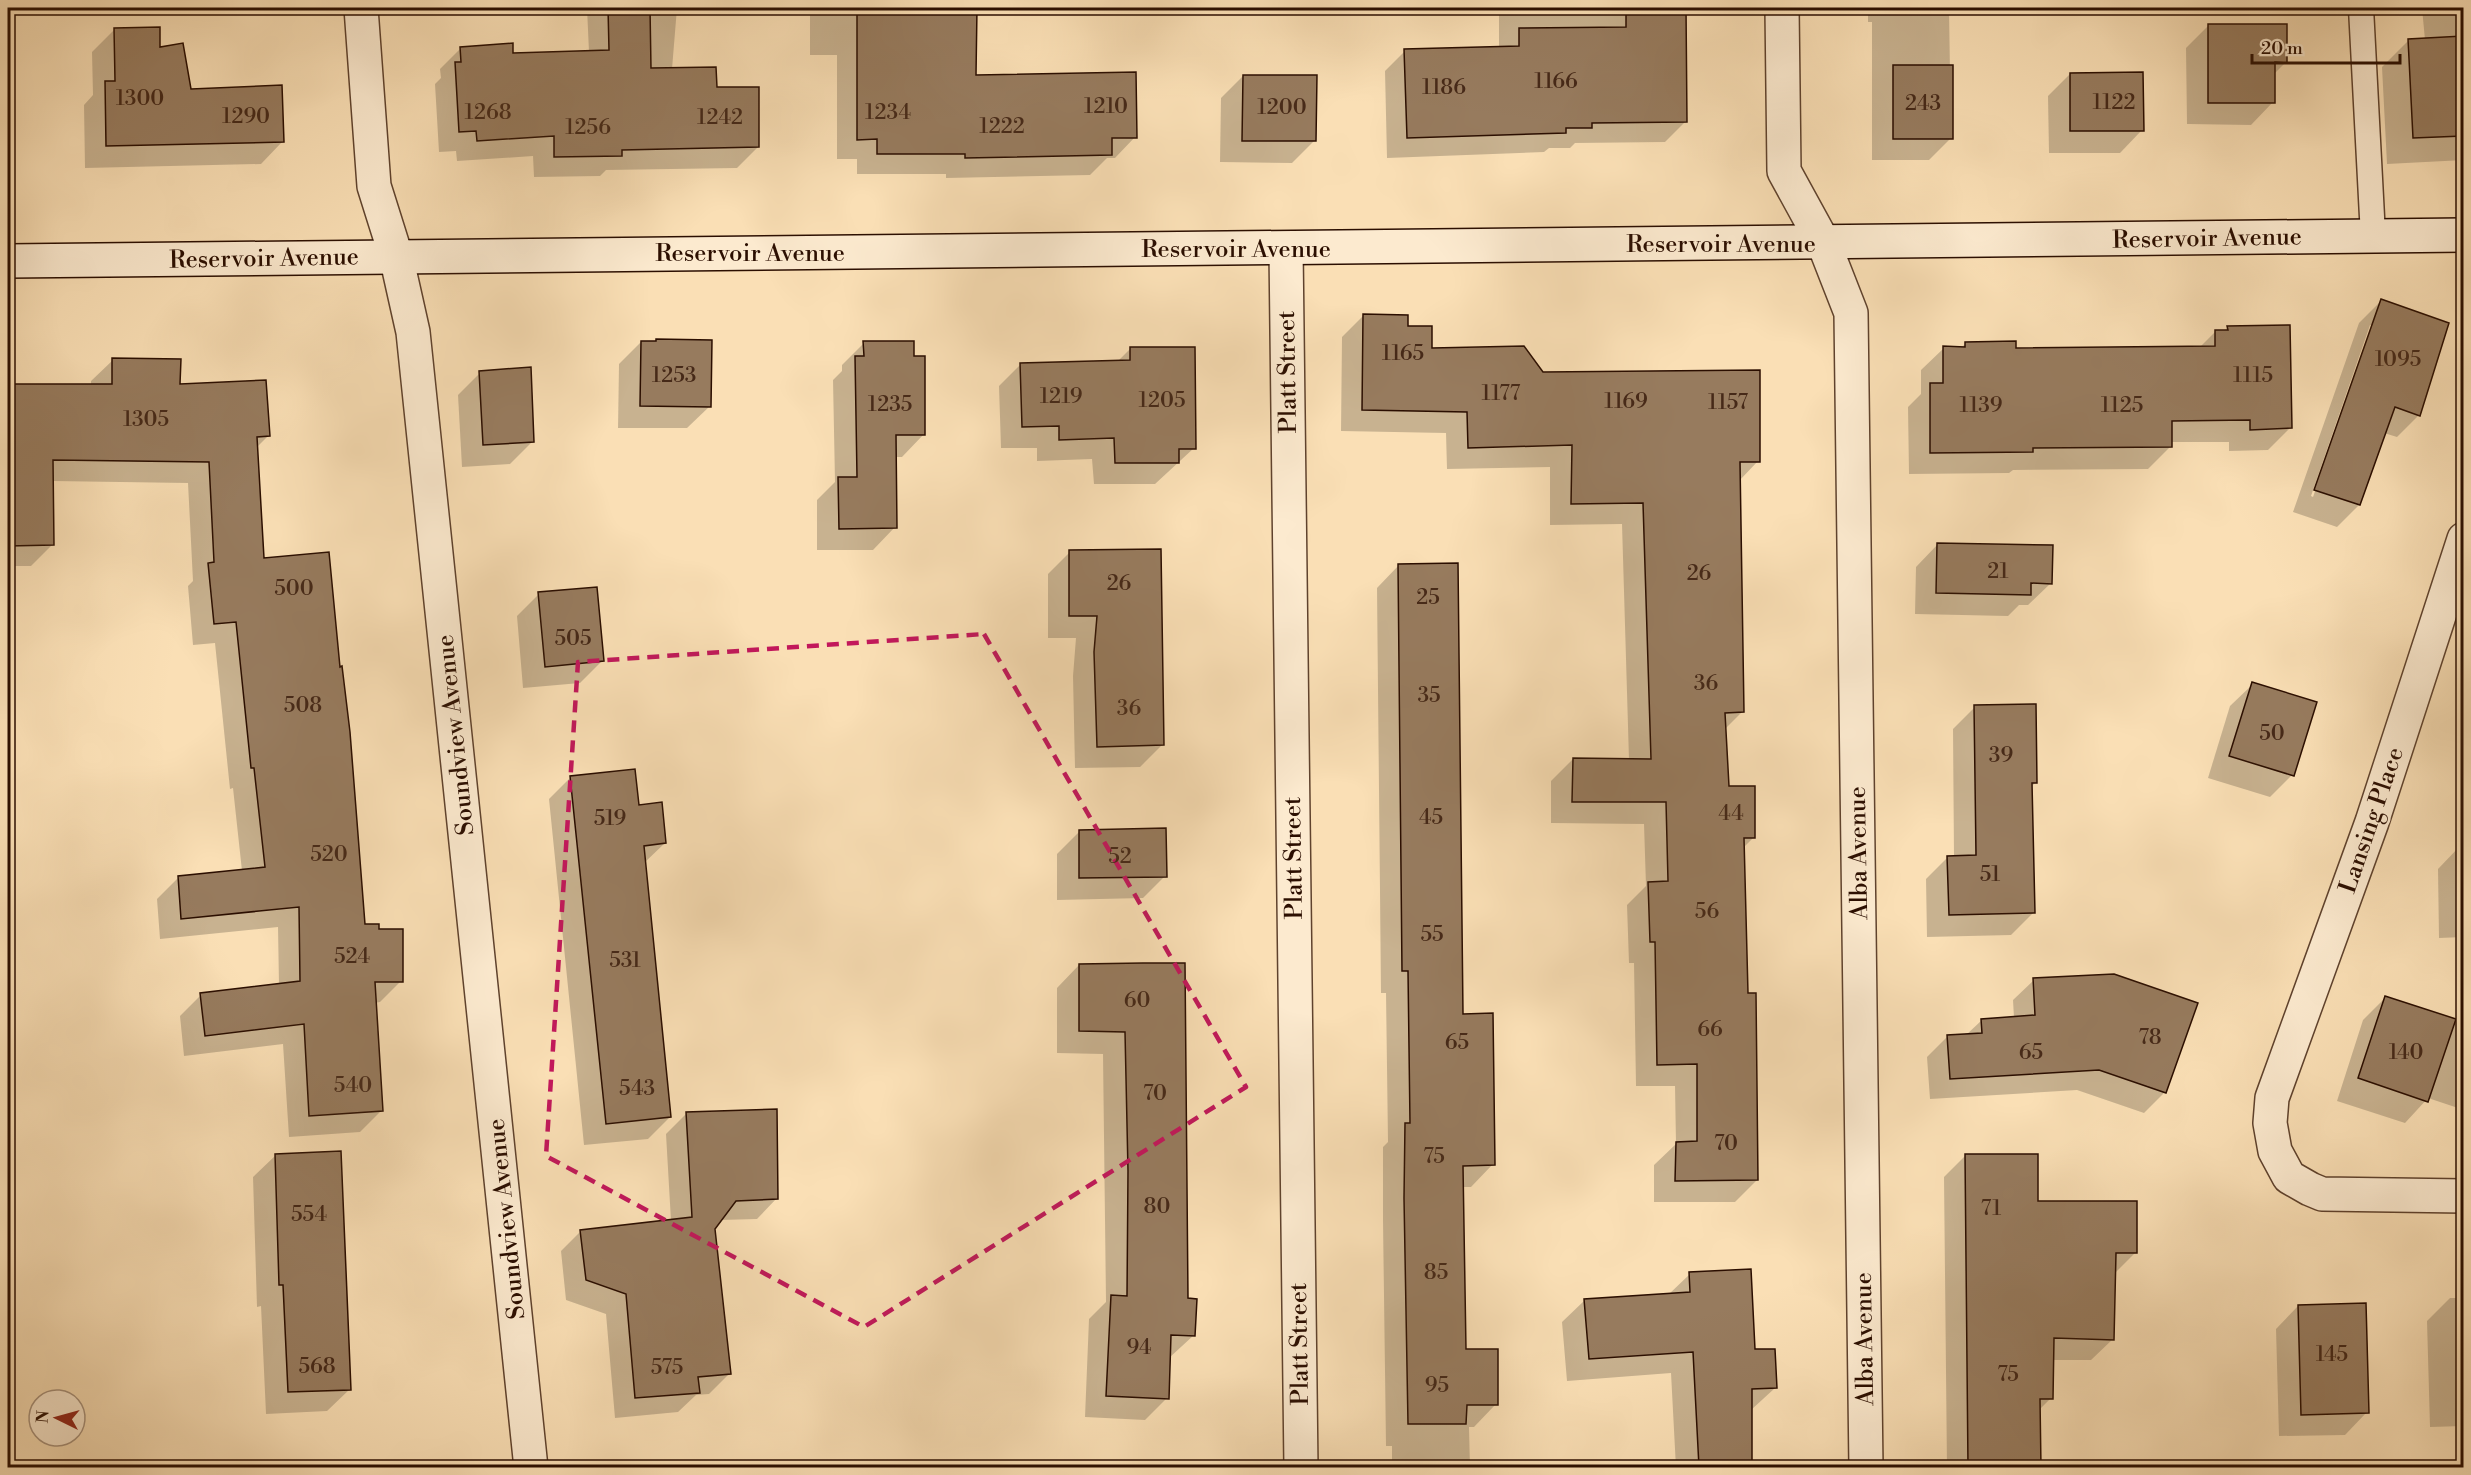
<svg xmlns="http://www.w3.org/2000/svg" width="2471" height="1475" font-family="'Libre Bodoni',serif">
<style>
.shadow{fill:#0003;fill-rule:evenodd}
.building{fill:#977b5e;stroke:#2b0e00;stroke-width:1.5}
.lines{fill:none;stroke-linecap:round;stroke-linejoin:round}
.lane-casing{stroke:#5f422d;stroke-width:27}
.street-casing{stroke:#5f422d;stroke-width:36}
.secondary-casing{stroke:#2b0e00;stroke-width:36}
.lane{stroke:#fceacf;stroke-width:24}
.street{stroke:#fceacf;stroke-width:33}
.secondary{stroke:#fceacf;stroke-width:33}
.marked{fill:none;stroke:#c2185b;stroke-width:4.5;stroke-dasharray:12 8;stroke-linejoin:round}
.labels{text-anchor:middle;stroke-width:5;stroke-linejoin:round;paint-order:stroke}
.number-label{font-size:21px;fill:#462918}
.street-label{font-size:24px;fill:#2b0e00;stroke:#fceacf}
</style>
<rect width="100%" height="100%" fill="#fadfb5"/>
<filter id="stains"><feTurbulence type="fractalNoise" baseFrequency=".00333" numOctaves="4"/><feColorMatrix values="0 0 0 0 .2 0 0 0 0 .09 0 0 0 0 .02 0 0 0 .5 -.17"/></filter>
<radialGradient id="worn" r=".72"><stop offset=".6" stop-color="#630" stop-opacity="0"/><stop offset="1" stop-color="#630" stop-opacity=".3"/></radialGradient>
<!-- shadow -->
<g class="shadow">
<path d="M 8,8 L 36,8 L 35,9 Z"/>
<path d="M 587,8 L 677,8 L 672,69 L 715,89 L 758,147 L 737,168 L 606,170 L 600,176 L 534,177 L 533,156 L 457,161 L 456,151 L 439,152 L 435,84 L 441,78 L 440,69 L 461,48 L 512,54 L 589,52 Z"/>
<path d="M 810,8 L 975,8 L 975,77 L 1135,137 L 1115,158 L 1107,158 L 1090,175 L 946,178 L 946,174 L 857,174 L 857,159 L 837,159 L 837,55 L 810,55 Z"/>
<path d="M 1499,8 L 1684,8 L 1685,122 L 1665,142 L 1575,143 L 1570,148 L 1549,148 L 1544,152 L 1387,158 L 1385,71 L 1405,51 L 1499,48 Z"/>
<path d="M 1868,8 L 1949,8 L 1951,138 L 1929,160 L 1872,160 L 1872,22 L 1868,22 Z"/>
<path d="M 2422,8 L 2464,8 L 2464,160 L 2387,164 L 2382,67 L 2408,41 L 2425,40 Z"/>
<path d="M 2208,26 L 2286,62 L 2273,75 L 2273,102 L 2251,125 L 2187,124 L 2186,48 Z"/>
<path d="M 114,30 L 159,49 L 190,90 L 282,142 L 261,164 L 85,168 L 84,105 L 93,95 L 92,52 Z"/>
<path d="M 2070,74 L 2142,130 L 2120,153 L 2049,153 L 2048,96 Z"/>
<path d="M 1243,76 L 1315,140 L 1292,163 L 1220,162 L 1221,98 Z"/>
<path d="M 2381,301 L 2419,415 L 2397,437 L 2384,433 L 2359,505 L 2337,527 L 2293,512 L 2359,323 ZM 2370,325 L 2373,325 L 2313,497 L 2311,496 Z"/>
<path d="M 1364,315 L 1406,327 L 1431,349 L 1543,373 L 1758,461 L 1739,481 L 1742,712 L 1724,730 L 1728,788 L 1754,837 L 1743,848 L 1746,995 L 1757,1180 L 1735,1202 L 1654,1202 L 1654,1165 L 1676,1144 L 1675,1086 L 1636,1086 L 1634,963 L 1629,963 L 1627,905 L 1646,886 L 1644,824 L 1551,823 L 1551,781 L 1573,759 L 1629,760 L 1622,524 L 1550,525 L 1550,467 L 1447,469 L 1446,433 L 1341,431 L 1342,337 Z"/>
<path d="M 2228,327 L 2290,428 L 2268,450 L 2229,451 L 2229,442 L 2170,442 L 2170,447 L 2148,469 L 2013,470 L 2009,473 L 1909,474 L 1908,407 L 1921,394 L 1921,370 L 1944,348 L 1961,348 L 1966,343 L 2015,349 L 2199,348 L 2216,331 L 2224,331 Z"/>
<path d="M 641,342 L 710,406 L 687,428 L 618,428 L 619,364 Z"/>
<path d="M 864,343 L 913,358 L 924,434 L 902,457 L 894,457 L 895,527 L 873,550 L 817,550 L 817,500 L 835,482 L 833,380 L 842,371 L 842,365 Z"/>
<path d="M 1130,349 L 1194,448 L 1155,484 L 1094,484 L 1092,459 L 1037,461 L 1037,448 L 1001,448 L 999,386 L 1021,364 L 1117,362 Z"/>
<path d="M 113,360 L 178,385 L 268,436 L 256,448 L 262,559 L 364,926 L 377,930 L 401,981 L 380,1002 L 375,1003 L 381,1111 L 360,1132 L 289,1137 L 283,1044 L 184,1056 L 180,1016 L 201,995 L 279,985 L 278,927 L 160,939 L 157,899 L 178,878 L 242,871 L 233,788 L 230,789 L 215,643 L 193,645 L 188,586 L 193,581 L 188,483 L 52,481 L 53,544 L 31,566 L 8,566 L 8,386 L 91,386 L 91,381 Z"/>
<path d="M 480,373 L 533,441 L 510,464 L 462,467 L 458,395 Z"/>
<path d="M 1938,544 L 2051,583 L 2028,605 L 2019,605 L 2008,616 L 1915,614 L 1916,567 Z"/>
<path d="M 1070,552 L 1162,745 L 1140,767 L 1075,768 L 1073,676 L 1076,638 L 1048,638 L 1048,574 Z"/>
<path d="M 1399,565 L 1461,1015 L 1493,1164 L 1471,1187 L 1462,1187 L 1464,1351 L 1496,1404 L 1474,1427 L 1469,1427 L 1470,1468 L 1392,1468 L 1392,1446 L 1386,1446 L 1383,1221 L 1383,1147 L 1388,1142 L 1386,993 L 1381,993 L 1377,588 Z"/>
<path d="M 539,594 L 602,661 L 580,683 L 523,688 L 517,616 Z"/>
<path d="M 2253,684 L 2292,775 L 2270,797 L 2208,778 L 2230,706 Z"/>
<path d="M 1975,707 L 2036,782 L 2030,788 L 2033,913 L 2011,935 L 1927,937 L 1926,879 L 1948,857 L 1954,857 L 1953,729 Z"/>
<path d="M 571,777 L 638,807 L 665,843 L 644,863 L 670,1117 L 648,1139 L 584,1145 L 549,799 Z"/>
<path d="M 1079,832 L 1165,876 L 1143,898 L 1057,900 L 1057,854 Z"/>
<path d="M 2460,846 L 2464,846 L 2464,937 L 2439,938 L 2438,869 Z"/>
<path d="M 1183,964 L 1186,1300 L 1194,1335 L 1169,1358 L 1167,1398 L 1145,1420 L 1085,1417 L 1089,1319 L 1106,1302 L 1103,1054 L 1057,1053 L 1057,988 L 1079,965 Z"/>
<path d="M 2034,980 L 2196,1004 L 2164,1093 L 2144,1113 L 2077,1090 L 1930,1099 L 1927,1057 L 1948,1036 L 1966,1035 L 1982,1020 L 2014,1018 L 2013,1000 Z"/>
<path d="M 2386,997 L 2464,1024 L 2464,1110 L 2428,1098 L 2405,1123 L 2337,1101 L 2363,1020 Z"/>
<path d="M 686,1114 L 777,1198 L 757,1219 L 720,1220 L 714,1229 L 729,1374 L 709,1394 L 696,1395 L 678,1412 L 615,1418 L 606,1314 L 566,1300 L 561,1251 L 581,1231 L 671,1221 L 666,1134 Z"/>
<path d="M 276,1155 L 350,1389 L 327,1411 L 266,1414 L 261,1306 L 257,1307 L 253,1177 Z"/>
<path d="M 1966,1155 L 2036,1202 L 2135,1253 L 2114,1274 L 2113,1339 L 2091,1360 L 2052,1360 L 2051,1398 L 2039,1410 L 2040,1468 L 1947,1468 L 1944,1177 Z"/>
<path d="M 1690,1274 L 1754,1351 L 1775,1388 L 1751,1410 L 1751,1468 L 1676,1468 L 1671,1373 L 1567,1381 L 1562,1322 L 1585,1300 L 1668,1295 Z"/>
<path d="M 2450,1298 L 2464,1298 L 2464,1426 L 2430,1427 L 2427,1321 Z"/>
<path d="M 2298,1306 L 2367,1412 L 2345,1435 L 2279,1436 L 2276,1329 Z"/>
<path d="M 1156,1465 L 1156,1468 L 1134,1468 Z"/>
</g>
<!-- building -->
<g class="building">
<path d="M 608,8 L 650,8 L 651,68 L 716,67 L 717,87 L 759,87 L 759,147 L 622,150 L 622,156 L 554,157 L 554,136 L 477,141 L 476,131 L 459,132 L 455,62 L 461,62 L 460,47 L 513,43 L 513,53 L 609,50 Z"/>
<path d="M 857,8 L 977,8 L 976,75 L 1136,72 L 1137,138 L 1112,138 L 1112,155 L 965,158 L 965,154 L 877,154 L 877,139 L 857,140 Z"/>
<path d="M 1626,8 L 1686,8 L 1687,122 L 1592,123 L 1592,128 L 1566,128 L 1566,133 L 1407,138 L 1404,49 L 1519,46 L 1519,28 L 1626,27 Z"/>
<path d="M 2208,24 L 2287,24 L 2287,63 L 2275,62 L 2275,103 L 2208,103 Z"/>
<path d="M 160,27 L 160,47 L 183,43 L 191,89 L 282,85 L 284,142 L 106,146 L 105,81 L 115,81 L 114,28 Z"/>
<path d="M 2463,36 L 2463,136 L 2413,138 L 2408,39 Z"/>
<rect x="1893" y="65" width="60" height="74"/>
<path d="M 2143,72 L 2144,131 L 2070,131 L 2070,73 Z"/>
<path d="M 1243,75 L 1317,75 L 1316,141 L 1242,141 Z"/>
<path d="M 2381,299 L 2449,323 L 2420,416 L 2395,407 L 2360,505 L 2314,490 Z"/>
<path d="M 1363,314 L 1408,315 L 1408,326 L 1432,326 L 1432,348 L 1524,346 L 1543,372 L 1760,370 L 1760,462 L 1740,462 L 1744,712 L 1725,713 L 1729,786 L 1755,786 L 1755,838 L 1744,838 L 1748,993 L 1756,993 L 1758,1180 L 1675,1181 L 1676,1142 L 1697,1141 L 1697,1064 L 1657,1065 L 1655,942 L 1650,942 L 1648,882 L 1668,881 L 1666,802 L 1572,802 L 1573,758 L 1651,759 L 1643,503 L 1571,504 L 1572,445 L 1468,448 L 1467,412 L 1362,410 Z"/>
<path d="M 2290,325 L 2292,428 L 2250,430 L 2250,420 L 2172,421 L 2172,447 L 2033,448 L 2033,452 L 1930,453 L 1930,383 L 1943,383 L 1943,346 L 1965,347 L 1965,342 L 2016,341 L 2016,348 L 2215,346 L 2215,330 L 2228,330 L 2227,326 Z"/>
<path d="M 656,339 L 712,340 L 711,407 L 640,406 L 641,341 L 656,341 Z"/>
<path d="M 863,341 L 914,341 L 914,356 L 925,356 L 925,435 L 896,435 L 897,528 L 839,529 L 838,477 L 857,477 L 855,356 L 864,356 Z"/>
<path d="M 1130,347 L 1195,347 L 1196,449 L 1179,449 L 1179,463 L 1115,463 L 1114,438 L 1059,440 L 1059,426 L 1022,427 L 1020,363 L 1130,360 Z"/>
<path d="M 112,358 L 181,359 L 180,384 L 266,380 L 270,436 L 257,437 L 264,558 L 329,552 L 340,667 L 342,666 L 350,732 L 365,924 L 379,924 L 379,929 L 403,929 L 403,982 L 375,982 L 383,1111 L 309,1116 L 304,1024 L 205,1036 L 200,993 L 300,981 L 299,907 L 181,919 L 178,876 L 265,867 L 254,768 L 251,768 L 236,622 L 214,624 L 208,563 L 214,562 L 209,462 L 53,460 L 54,545 L 8,546 L 8,384 L 112,384 Z"/>
<path d="M 531,367 L 534,442 L 483,445 L 479,371 Z"/>
<path d="M 1937,543 L 2053,545 L 2052,584 L 2031,583 L 2031,595 L 1936,593 Z"/>
<path d="M 1161,549 L 1164,745 L 1097,747 L 1094,652 L 1097,616 L 1069,616 L 1069,550 Z"/>
<path d="M 1458,563 L 1463,1014 L 1493,1013 L 1495,1165 L 1463,1166 L 1466,1349 L 1498,1349 L 1498,1405 L 1467,1405 L 1466,1424 L 1408,1424 L 1404,1198 L 1405,1123 L 1410,1123 L 1408,971 L 1402,971 L 1398,564 Z"/>
<path d="M 597,587 L 604,661 L 545,667 L 538,592 Z"/>
<path d="M 2252,682 L 2317,702 L 2294,776 L 2229,756 Z"/>
<path d="M 2036,704 L 2037,783 L 2032,783 L 2035,913 L 1949,915 L 1947,856 L 1976,855 L 1974,705 Z"/>
<path d="M 635,769 L 639,805 L 662,802 L 666,843 L 644,846 L 671,1117 L 606,1124 L 570,776 Z"/>
<path d="M 1166,828 L 1167,877 L 1079,878 L 1079,830 Z"/>
<path d="M 1143,963 L 1185,963 L 1188,1298 L 1197,1299 L 1195,1336 L 1171,1335 L 1169,1399 L 1106,1396 L 1111,1295 L 1127,1296 L 1128,1171 L 1125,1032 L 1079,1031 L 1079,964 Z"/>
<path d="M 2114,974 L 2198,1003 L 2166,1093 L 2099,1070 L 1950,1079 L 1947,1035 L 1982,1033 L 1981,1019 L 2035,1015 L 2033,978 Z"/>
<path d="M 2385,996 L 2456,1019 L 2428,1102 L 2358,1078 Z"/>
<path d="M 777,1109 L 778,1199 L 736,1201 L 715,1229 L 731,1374 L 698,1377 L 700,1393 L 635,1398 L 626,1294 L 586,1280 L 580,1230 L 692,1217 L 686,1112 Z"/>
<path d="M 341,1151 L 351,1390 L 288,1392 L 283,1285 L 279,1285 L 275,1154 Z"/>
<path d="M 1965,1154 L 2038,1154 L 2038,1201 L 2137,1201 L 2137,1253 L 2116,1253 L 2114,1340 L 2054,1338 L 2053,1399 L 2040,1399 L 2041,1467 L 1968,1467 Z"/>
<path d="M 1751,1269 L 1755,1349 L 1775,1349 L 1777,1388 L 1752,1389 L 1752,1467 L 1699,1467 L 1693,1352 L 1589,1359 L 1584,1299 L 1690,1292 L 1689,1272 Z"/>
<path d="M 2366,1303 L 2369,1413 L 2301,1415 L 2298,1305 Z"/>
</g>
<g class="lines">
<defs>
<path id="lane" d="M 2361,8 L 2373,236"/>
<g id="street">
<path d="M 361,8 L 374,186 L 396,256 L 413,332 L 531,1468"/>
<path d="M 1782,8 L 1784,171 L 1824,244 L 1851,313 L 1866,1468"/>
<path d="M 1286,249 L 1301,1468"/>
<path d="M 2464,539 L 2372,822 L 2272,1098 L 2270,1123 L 2275,1151 L 2289,1177 L 2310,1189 L 2322,1194 L 2464,1196"/>
</g>
<path id="secondary" d="M 8,261 L 2464,235"/>
</defs>
<!-- lane casing -->
<use href="#lane" class="lane-casing"/>
<!-- street casing -->
<use href="#street" class="street-casing"/>
<!-- secondary casing -->
<use href="#secondary" class="secondary-casing"/>
<!-- lane -->
<use href="#lane" class="lane"/>
<!-- street -->
<use href="#street" class="street"/>
<!-- secondary -->
<use href="#secondary" class="secondary"/>
</g>
<!-- marked area -->
<path class="marked" d="M 984,634 L 1246,1087 L 864,1327 L 546,1156 L 578,662 Z"/>
<g class="labels">
<!-- number labels -->
<g class="number-label">
<text x="1556" y="88">1166</text>
<text x="1444" y="94">1186</text>
<text x="140" y="105">1300</text>
<text x="2114" y="109">1122</text>
<text x="1923" y="110">243</text>
<text x="1106" y="113">1210</text>
<text x="1282" y="114">1200</text>
<text x="488" y="119">1268</text>
<text x="888" y="119">1234</text>
<text x="246" y="123">1290</text>
<text x="720" y="124">1242</text>
<text x="1002" y="133">1222</text>
<text x="588" y="134">1256</text>
<text x="1403" y="360">1165</text>
<text x="2398" y="366">1095</text>
<text x="674" y="382">1253</text>
<text x="2253" y="382">1115</text>
<text x="1501" y="400">1177</text>
<text x="1061" y="403">1219</text>
<text x="1162" y="407">1205</text>
<text x="1626" y="408">1169</text>
<text x="1728" y="409">1157</text>
<text x="890" y="411">1235</text>
<text x="1981" y="412">1139</text>
<text x="2122" y="412">1125</text>
<text x="146" y="426">1305</text>
<text x="1998" y="578">21</text>
<text x="1699" y="580">26</text>
<text x="1119" y="590">26</text>
<text x="294" y="595">500</text>
<text x="1428" y="604">25</text>
<text x="573" y="645">505</text>
<text x="1706" y="690">36</text>
<text x="1429" y="702">35</text>
<text x="303" y="712">508</text>
<text x="1129" y="715">36</text>
<text x="2272" y="740">50</text>
<text x="2001" y="762">39</text>
<text x="1731" y="820">44</text>
<text x="1431" y="824">45</text>
<text x="610" y="825">519</text>
<text x="329" y="861">520</text>
<text x="1120" y="863">52</text>
<text x="1990" y="881">51</text>
<text x="1707" y="918">56</text>
<text x="1432" y="941">55</text>
<text x="352" y="963">524</text>
<text x="625" y="967">531</text>
<text x="1137" y="1007">60</text>
<text x="1710" y="1036">66</text>
<text x="2150" y="1044">78</text>
<text x="1457" y="1049">65</text>
<text x="2031" y="1059">65</text>
<text x="2406" y="1059">140</text>
<text x="353" y="1092">540</text>
<text x="637" y="1095">543</text>
<text x="1155" y="1100">70</text>
<text x="1726" y="1150">70</text>
<text x="1434" y="1163">75</text>
<text x="1157" y="1213">80</text>
<text x="1991" y="1215">71</text>
<text x="309" y="1221">554</text>
<text x="1436" y="1279">85</text>
<text x="1139" y="1354">94</text>
<text x="2332" y="1361">145</text>
<text x="317" y="1373">568</text>
<text x="667" y="1374">575</text>
<text x="2008" y="1381">75</text>
<text x="1437" y="1392">95</text>
</g>
<!-- street labels -->
<g class="street-label">
<text transform="translate(2207 238) rotate(-1)" y="8">Reservoir Avenue</text>
<text x="1721" y="252">Reservoir Avenue</text>
<text x="1236" y="257">Reservoir Avenue</text>
<text x="750" y="261">Reservoir Avenue</text>
<text transform="translate(264 258) rotate(-1)" y="8">Reservoir Avenue</text>
<text transform="translate(1287 372) rotate(-91)" y="8">Platt Street</text>
<text transform="translate(455 735) rotate(-96)" y="8">Soundview Avenue</text>
<text transform="translate(2371 820) rotate(-71)" y="8">Lansing Place</text>
<text transform="translate(1858 853) rotate(-91)" y="8">Alba Avenue</text>
<text transform="translate(1293 858) rotate(-91)" y="8">Platt Street</text>
<text transform="translate(506 1219) rotate(-96)" y="8">Soundview Avenue</text>
<text transform="translate(1864 1339) rotate(-91)" y="8">Alba Avenue</text>
<text transform="translate(1299 1344) rotate(-91)" y="8">Platt Street</text>
</g>
</g>
<!-- margin -->
<rect width="2471" height="1475" fill="none" stroke="#fadfb5" stroke-width="30"/>
<rect x="9" y="9" width="2453" height="1457" fill="none" stroke="#2b0e00" stroke-width="3"/>
<rect x="15" y="15" width="2441" height="1445" fill="none" stroke="#2b0e00" stroke-width="1.5"/>
<!-- north arrow -->
<g transform="translate(57 1418) rotate(275)"><circle r="28" fill="#fceacf" stroke="#a8927c" stroke-width="1.5"/>
<path d="M0-4.5L10 22L0 15L-10 22Z" fill="#8f2418"/>
<text y="-9" font-size="16" font-weight="bold" text-anchor="middle" fill="#2b0e00">N</text>
</g>
<!-- scale -->
<path d="M2252 54v9h148v-9" fill="none" stroke="#2b0e00" stroke-width="3"/>
<text x="2261" y="54" font-size="18" fill="#2b0e00" stroke="#fceacf" stroke-width="4.5" paint-order="stroke">20 m</text>
<rect width="100%" height="100%" filter="url(#stains)"/>
<rect width="100%" height="100%" fill="url(#worn)"/>
</svg>
